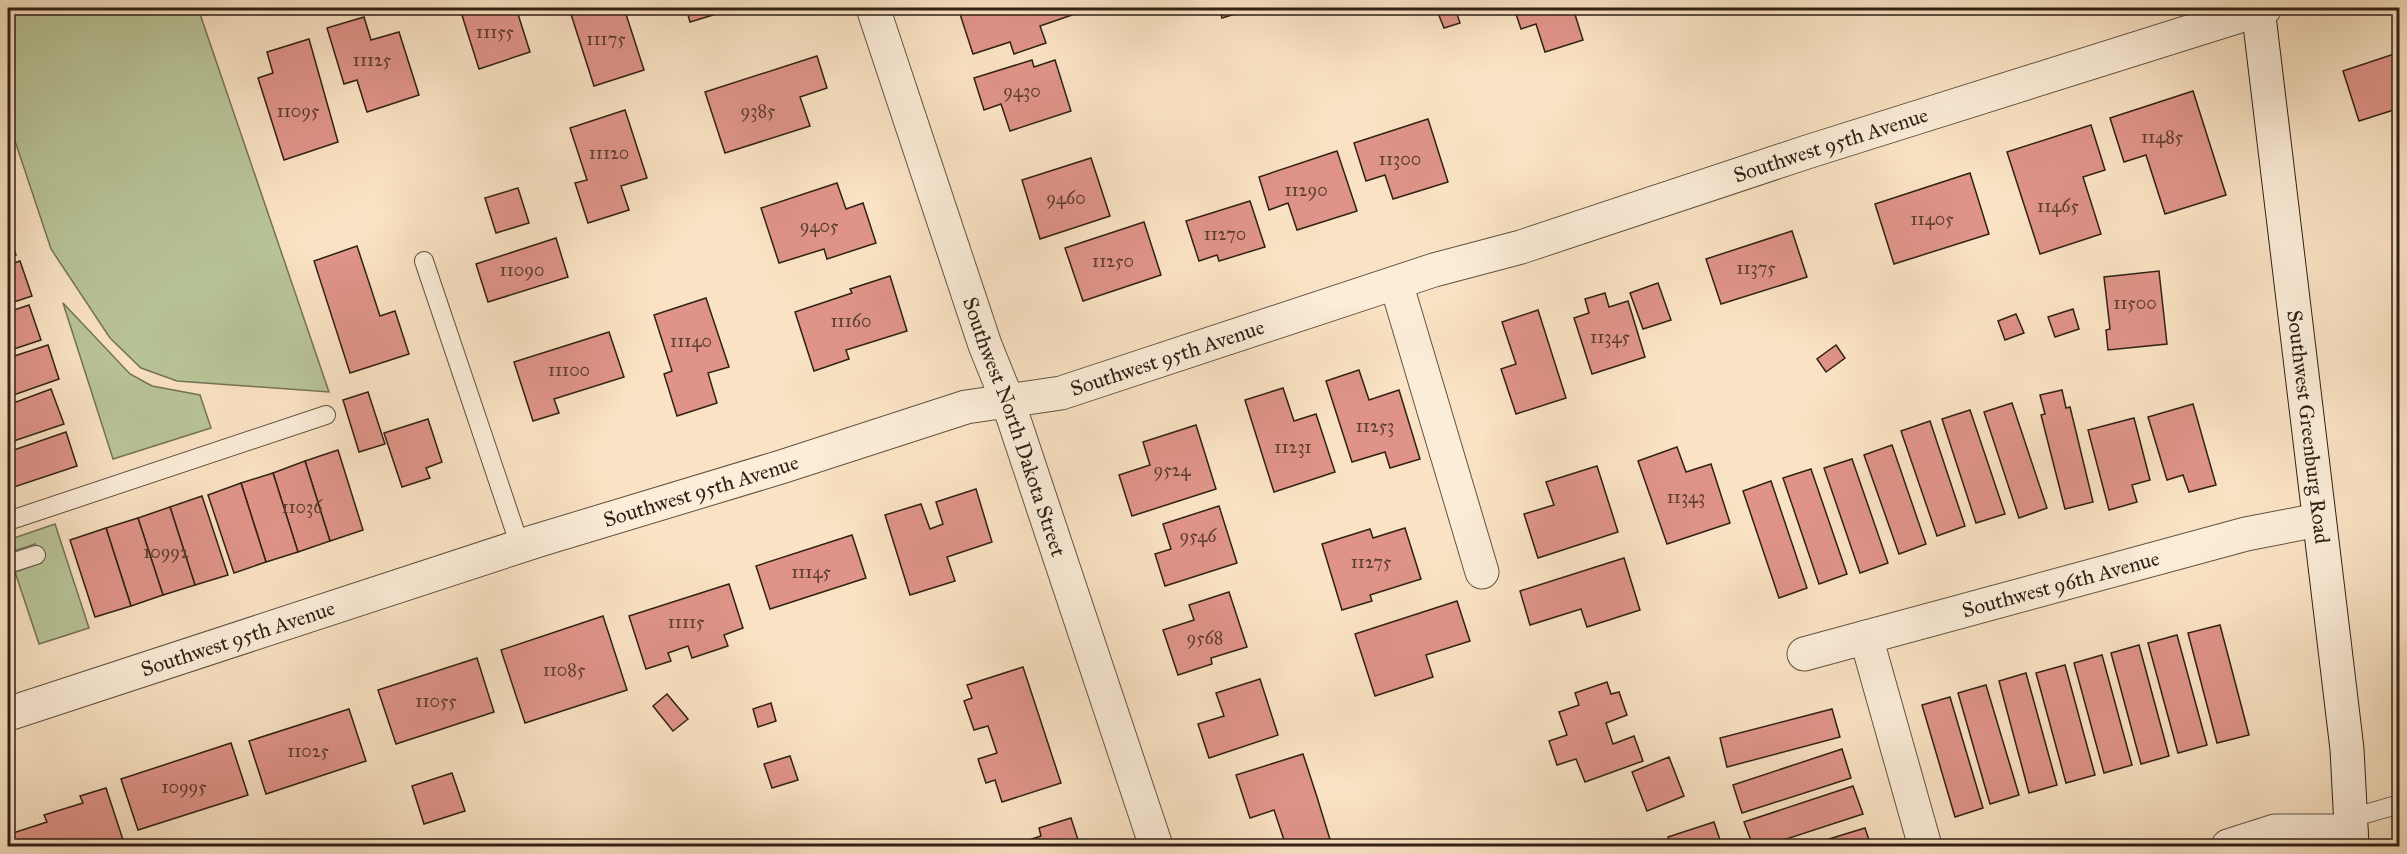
<svg xmlns="http://www.w3.org/2000/svg" width="2407" height="854" font-family="'IM FELL Great Primer',serif">
<style>
.green{fill:#b9c599;stroke:#747357;stroke-width:1.5}
.building{fill:#e09489;stroke:#302115;stroke-width:1.5}
.lines{fill:none;stroke-linecap:round;stroke-linejoin:round}
.lane-casing{stroke:#625241;stroke-width:20}
.street-casing{stroke:#625241;stroke-width:35}
.secondary-casing{stroke:#302115;stroke-width:35}
.lane{stroke:#fcedd9;stroke-width:18}
.street{stroke:#fcedd9;stroke-width:33}
.secondary{stroke:#fcedd9;stroke-width:33}
.labels{text-anchor:middle;stroke-width:4.5;stroke-linejoin:round;paint-order:stroke}
.number-label{font-size:18px;fill:#5c3e32}
.street-label{font-size:21px;fill:#302115;stroke:#fcedd9}
</style>
<rect width="100%" height="100%" fill="#fae3c4"/>
<filter id="stains"><feTurbulence type="fractalNoise" baseFrequency=".00333" numOctaves="4"/><feColorMatrix values="0 0 0 0 .2 0 0 0 0 .09 0 0 0 0 .02 0 0 0 .5 -.17"/></filter>
<radialGradient id="worn" r=".72"><stop offset=".6" stop-color="#630" stop-opacity="0"/><stop offset="1" stop-color="#630" stop-opacity=".3"/></radialGradient>
<!-- green -->
<g class="green">
<path d="M 8,8 L 198,8 L 329,392 L 177,381 L 141,368 L 110,338 L 51,249 L 8,120 Z"/>
<path d="M 63,303 L 130,374 L 152,386 L 200,395 L 211,428 L 113,459 Z"/>
<path d="M 55,524 L 89,628 L 39,644 L 15,572 L 41,563 L 35,544 L 8,553 L 8,540 Z"/>
</g>
<!-- building -->
<g class="building">
<path d="M 463,8 L 523,8 L 523,9 L 517,11 L 530,52 L 479,69 L 460,9 Z"/>
<path d="M 569,8 L 624,8 L 644,70 L 594,86 Z"/>
<path d="M 686,8 L 736,8 L 690,22 Z"/>
<path d="M 958,8 L 1069,8 L 1072,15 L 1040,26 L 1046,43 L 1014,54 L 1010,42 L 973,54 Z"/>
<path d="M 1219,8 L 1254,8 L 1222,18 Z"/>
<path d="M 1436,8 L 1455,8 L 1460,23 L 1444,28 Z"/>
<path d="M 1514,8 L 1573,8 L 1583,40 L 1545,52 L 1536,24 L 1521,29 Z"/>
<path d="M 1920,8 L 1943,8 L 1922,14 Z"/>
<path d="M 364,17 L 371,40 L 399,32 L 419,95 L 367,112 L 357,80 L 344,84 L 327,28 Z"/>
<path d="M 309,39 L 338,142 L 284,160 L 258,78 L 273,73 L 267,52 Z"/>
<path d="M 2400,52 L 2400,108 L 2359,121 L 2343,71 Z"/>
<path d="M 817,56 L 827,88 L 800,97 L 810,126 L 725,153 L 705,92 Z"/>
<path d="M 1032,60 L 1034,67 L 1055,60 L 1071,111 L 1010,131 L 1001,104 L 984,110 L 974,78 Z"/>
<path d="M 2193,91 L 2226,195 L 2165,214 L 2146,155 L 2124,162 L 2110,118 Z"/>
<path d="M 625,110 L 647,178 L 621,186 L 629,210 L 588,223 L 575,183 L 587,180 L 570,128 Z"/>
<path d="M 1428,119 L 1448,182 L 1393,199 L 1385,175 L 1366,181 L 1354,143 Z"/>
<path d="M 2091,125 L 2105,170 L 2083,177 L 2101,234 L 2040,254 L 2007,152 Z"/>
<path d="M 1337,151 L 1357,211 L 1297,230 L 1288,203 L 1269,210 L 1259,177 Z"/>
<path d="M 1091,158 L 1110,216 L 1040,239 L 1022,180 Z"/>
<path d="M 1970,173 L 1989,234 L 1894,264 L 1875,204 Z"/>
<path d="M 837,183 L 846,209 L 863,203 L 876,243 L 827,259 L 824,249 L 779,263 L 761,208 Z"/>
<path d="M 518,188 L 529,223 L 496,233 L 485,198 Z"/>
<path d="M 1250,201 L 1265,247 L 1219,261 L 1217,255 L 1199,261 L 1186,221 Z"/>
<path d="M 1144,222 L 1161,275 L 1083,301 L 1065,248 Z"/>
<path d="M 8,229 L 16,255 L 8,258 Z"/>
<path d="M 1792,231 L 1807,277 L 1721,304 L 1706,259 Z"/>
<path d="M 556,238 L 568,277 L 488,302 L 476,264 Z"/>
<path d="M 357,246 L 380,316 L 395,311 L 409,354 L 350,373 L 314,261 Z"/>
<path d="M 20,261 L 32,296 L 8,304 L 8,265 Z"/>
<path d="M 2159,271 L 2167,344 L 2108,350 L 2106,330 L 2110,329 L 2104,277 Z"/>
<path d="M 890,276 L 907,331 L 846,350 L 849,359 L 814,371 L 795,312 L 852,293 L 850,289 Z"/>
<path d="M 1658,283 L 1671,320 L 1643,329 L 1630,293 Z"/>
<path d="M 1605,293 L 1609,307 L 1628,301 L 1645,357 L 1592,374 L 1574,318 L 1589,313 L 1585,299 Z"/>
<path d="M 706,298 L 729,367 L 708,373 L 717,403 L 677,416 L 664,374 L 672,371 L 654,315 Z"/>
<path d="M 29,305 L 41,340 L 8,351 L 8,312 Z"/>
<path d="M 2073,309 L 2079,329 L 2055,337 L 2048,317 Z"/>
<path d="M 1538,310 L 1566,398 L 1516,414 L 1501,369 L 1516,364 L 1502,322 Z"/>
<path d="M 2016,314 L 2024,333 L 2005,340 L 1998,321 Z"/>
<path d="M 609,332 L 624,377 L 554,399 L 559,413 L 533,421 L 514,362 Z"/>
<path d="M 48,345 L 59,379 L 8,397 L 8,358 Z"/>
<path d="M 1836,345 L 1845,358 L 1826,372 L 1817,359 Z"/>
<path d="M 1359,370 L 1369,400 L 1399,390 L 1420,459 L 1390,468 L 1385,452 L 1352,462 L 1326,381 Z"/>
<path d="M 1283,388 L 1294,421 L 1316,414 L 1335,472 L 1274,492 L 1245,400 Z"/>
<path d="M 51,389 L 64,424 L 8,443 L 8,405 Z"/>
<path d="M 2062,390 L 2066,408 L 2070,407 L 2093,502 L 2065,509 L 2041,415 L 2045,414 L 2040,395 Z"/>
<path d="M 368,392 L 385,444 L 359,452 L 343,400 Z"/>
<path d="M 2012,403 L 2047,508 L 2019,518 L 1984,412 Z"/>
<path d="M 2193,404 L 2216,485 L 2189,492 L 2183,475 L 2167,480 L 2148,417 Z"/>
<path d="M 1970,410 L 2005,514 L 1976,523 L 1942,419 Z"/>
<path d="M 2134,418 L 2150,480 L 2132,485 L 2137,502 L 2109,510 L 2088,430 Z"/>
<path d="M 428,419 L 442,462 L 426,468 L 430,478 L 402,487 L 384,433 Z"/>
<path d="M 1930,421 L 1965,526 L 1937,536 L 1901,431 Z"/>
<path d="M 1196,425 L 1216,489 L 1132,516 L 1119,475 L 1150,465 L 1143,442 Z"/>
<path d="M 66,432 L 77,466 L 8,489 L 8,452 Z"/>
<path d="M 1892,445 L 1926,544 L 1899,554 L 1864,455 Z"/>
<path d="M 1677,447 L 1686,472 L 1711,464 L 1730,523 L 1667,544 L 1638,461 Z"/>
<path d="M 338,450 L 363,530 L 330,541 L 305,461 Z"/>
<path d="M 1852,459 L 1888,563 L 1860,573 L 1824,468 Z"/>
<path d="M 305,461 L 330,541 L 298,552 L 273,473 Z"/>
<path d="M 1597,466 L 1618,532 L 1538,558 L 1524,514 L 1554,505 L 1546,482 Z"/>
<path d="M 1811,469 L 1847,574 L 1819,584 L 1783,478 Z"/>
<path d="M 273,473 L 298,552 L 266,562 L 241,483 Z"/>
<path d="M 1771,481 L 1807,588 L 1779,598 L 1743,491 Z"/>
<path d="M 241,483 L 266,562 L 234,573 L 208,495 Z"/>
<path d="M 976,489 L 992,542 L 947,557 L 955,581 L 910,595 L 885,515 L 921,504 L 930,529 L 943,524 L 936,502 Z"/>
<path d="M 202,496 L 228,575 L 195,585 L 170,507 Z"/>
<path d="M 1219,506 L 1237,563 L 1165,586 L 1155,554 L 1171,549 L 1163,524 Z"/>
<path d="M 170,507 L 195,585 L 163,595 L 138,518 Z"/>
<path d="M 138,518 L 163,595 L 131,606 L 106,528 Z"/>
<path d="M 106,528 L 131,606 L 95,617 L 70,540 Z"/>
<path d="M 1405,528 L 1421,579 L 1370,595 L 1372,601 L 1342,610 L 1322,544 L 1370,529 L 1373,538 Z"/>
<path d="M 852,535 L 866,578 L 770,609 L 756,566 Z"/>
<path d="M 1624,558 L 1640,610 L 1587,627 L 1581,609 L 1530,625 L 1520,591 Z"/>
<path d="M 729,584 L 743,628 L 724,635 L 728,646 L 692,658 L 688,646 L 668,653 L 671,661 L 646,669 L 629,616 Z"/>
<path d="M 1229,592 L 1247,647 L 1211,658 L 1212,664 L 1178,675 L 1163,630 L 1194,620 L 1189,605 Z"/>
<path d="M 1457,601 L 1470,641 L 1426,655 L 1433,677 L 1375,696 L 1355,634 Z"/>
<path d="M 603,616 L 627,690 L 525,723 L 501,650 Z"/>
<path d="M 2220,625 L 2249,735 L 2217,743 L 2188,633 Z"/>
<path d="M 2177,635 L 2207,745 L 2178,753 L 2148,643 Z"/>
<path d="M 2139,645 L 2169,756 L 2141,764 L 2111,653 Z"/>
<path d="M 2102,655 L 2132,765 L 2104,773 L 2074,663 Z"/>
<path d="M 477,658 L 494,712 L 396,744 L 378,690 Z"/>
<path d="M 2065,665 L 2095,775 L 2066,783 L 2036,673 Z"/>
<path d="M 1023,667 L 1061,783 L 1002,802 L 995,780 L 986,783 L 978,759 L 997,753 L 988,726 L 974,730 L 964,701 L 972,698 L 967,685 Z"/>
<path d="M 2026,673 L 2057,785 L 2029,793 L 1999,681 Z"/>
<path d="M 1260,679 L 1278,735 L 1209,758 L 1198,724 L 1224,716 L 1216,693 Z"/>
<path d="M 1607,682 L 1611,694 L 1619,692 L 1627,715 L 1606,723 L 1613,744 L 1634,736 L 1643,761 L 1585,782 L 1576,759 L 1557,765 L 1549,741 L 1567,735 L 1559,712 L 1579,705 L 1575,693 Z"/>
<path d="M 1986,685 L 2019,795 L 1990,804 L 1958,693 Z"/>
<path d="M 667,694 L 688,719 L 673,731 L 653,706 Z"/>
<path d="M 1950,697 L 1983,808 L 1955,817 L 1922,705 Z"/>
<path d="M 771,703 L 776,721 L 758,727 L 753,709 Z"/>
<path d="M 349,709 L 366,761 L 266,794 L 249,741 Z"/>
<path d="M 1832,709 L 1840,737 L 1727,767 L 1720,738 Z"/>
<path d="M 231,743 L 248,795 L 138,830 L 121,779 Z"/>
<path d="M 1842,749 L 1851,778 L 1742,813 L 1733,785 Z"/>
<path d="M 1303,754 L 1317,797 L 1332,846 L 1286,846 L 1274,810 L 1250,818 L 1236,775 Z"/>
<path d="M 790,756 L 798,780 L 772,788 L 764,764 Z"/>
<path d="M 1669,757 L 1684,796 L 1647,811 L 1632,772 Z"/>
<path d="M 452,773 L 465,811 L 424,824 L 412,786 Z"/>
<path d="M 1853,786 L 1863,814 L 1765,846 L 1753,846 L 1744,822 Z"/>
<path d="M 106,788 L 125,846 L 14,846 L 10,834 L 47,822 L 44,815 L 83,803 L 80,796 Z"/>
<path d="M 1071,818 L 1080,846 L 1018,846 L 1017,844 L 1041,836 L 1039,828 Z"/>
<path d="M 1714,822 L 1722,846 L 1671,846 L 1668,837 Z"/>
<path d="M 1865,828 L 1871,846 L 1806,846 Z"/>
</g>
<g class="lines">
<defs>
<g id="lane">
<path d="M 424,261 L 520,546"/>
<path d="M 8,521 L 326,415"/>
<path d="M 8,564 L 36,555"/>
<path d="M 2351,818 L 2400,804"/>
</g>
<g id="street">
<path id="s1" d="M 873,8 L 985,345 L 1008,402 L 1156,846"/>
<path d="M 1396,283 L 1482,572"/>
<path d="M 1866,637 L 1925,846"/>
<path id="s2" d="M 1804,654 L 2246,534 L 2318,520"/>
<path id="s3" d="M 8,714 L 536,541 L 781,467 L 966,407 L 1061,393 L 1434,270 L 1521,247 L 1807,152 L 2265,8"/>
<path d="M 2228,846 L 2275,831 L 2351,831"/>
</g>
<g id="secondary">
<path id="s4" d="M 2258,8 L 2347,749 L 2352,846"/>
</g>
</defs>
<!-- lane casing -->
<use href="#lane" class="lane-casing"/>
<!-- street casing -->
<use href="#street" class="street-casing"/>
<!-- secondary casing -->
<use href="#secondary" class="secondary-casing"/>
<!-- lane -->
<use href="#lane" class="lane"/>
<!-- street -->
<use href="#street" class="street"/>
<!-- secondary -->
<use href="#secondary" class="secondary"/>
</g>
<g class="labels">
<!-- number labels -->
<g class="number-label">
<text x="495" y="38">11155</text>
<text x="606" y="45">11175</text>
<text x="372" y="66">11125</text>
<text x="1022" y="97">9430</text>
<text x="298" y="117">11095</text>
<text x="758" y="117">9385</text>
<text x="2162" y="143">11485</text>
<text x="609" y="159">11120</text>
<text x="1400" y="165">11300</text>
<text x="1306" y="196">11290</text>
<text x="1066" y="204">9460</text>
<text x="2058" y="212">11465</text>
<text x="1932" y="225">11405</text>
<text x="819" y="232">9405</text>
<text x="1225" y="240">11270</text>
<text x="1113" y="267">11250</text>
<text x="1756" y="274">11375</text>
<text x="522" y="276">11090</text>
<text x="2135" y="309">11500</text>
<text x="851" y="327">11160</text>
<text x="1610" y="343">11345</text>
<text x="691" y="347">11140</text>
<text x="569" y="376">11100</text>
<text x="1375" y="432">11253</text>
<text x="1293" y="453">11231</text>
<text x="1172" y="476">9524</text>
<text x="1686" y="503">11343</text>
<text x="302" y="513">11036</text>
<text x="1198" y="542">9546</text>
<text x="166" y="558">10992</text>
<text x="1371" y="568">11275</text>
<text x="811" y="578">11145</text>
<text x="686" y="628">11115</text>
<text x="1205" y="644">9568</text>
<text x="564" y="676">11085</text>
<text x="436" y="707">11055</text>
<text x="308" y="757">11025</text>
<text x="184" y="793">10995</text>
</g>
<!-- street labels -->
<g class="street-label">
<text dy="7" stroke="none"><textPath href="#s3" startOffset="1911">Southwest 95th Avenue</textPath></text>
<text dy="7" stroke="none"><textPath href="#s3" startOffset="1214">Southwest 95th Avenue</textPath></text>
<text dy="7" stroke="none"><textPath href="#s1" startOffset="442">Southwest North Dakota Street</textPath></text>
<text dy="7" stroke="none"><textPath href="#s4" startOffset="422">Southwest Greenburg Road</textPath></text>
<text dy="7" stroke="none"><textPath href="#s3" startOffset="728">Southwest 95th Avenue</textPath></text>
<text dy="7" stroke="none"><textPath href="#s2" startOffset="266">Southwest 96th Avenue</textPath></text>
<text dy="7" stroke="none"><textPath href="#s3" startOffset="242">Southwest 95th Avenue</textPath></text>
</g>
</g>
<!-- margin -->
<rect width="2407" height="854" fill="none" stroke="#fae3c4" stroke-width="30"/>
<rect x="9" y="9" width="2389" height="836" fill="none" stroke="#302115" stroke-width="3"/>
<rect x="15" y="15" width="2377" height="824" fill="none" stroke="#302115" stroke-width="1.5"/>
<rect width="100%" height="100%" filter="url(#stains)"/>
<rect width="100%" height="100%" fill="url(#worn)"/>
</svg>
